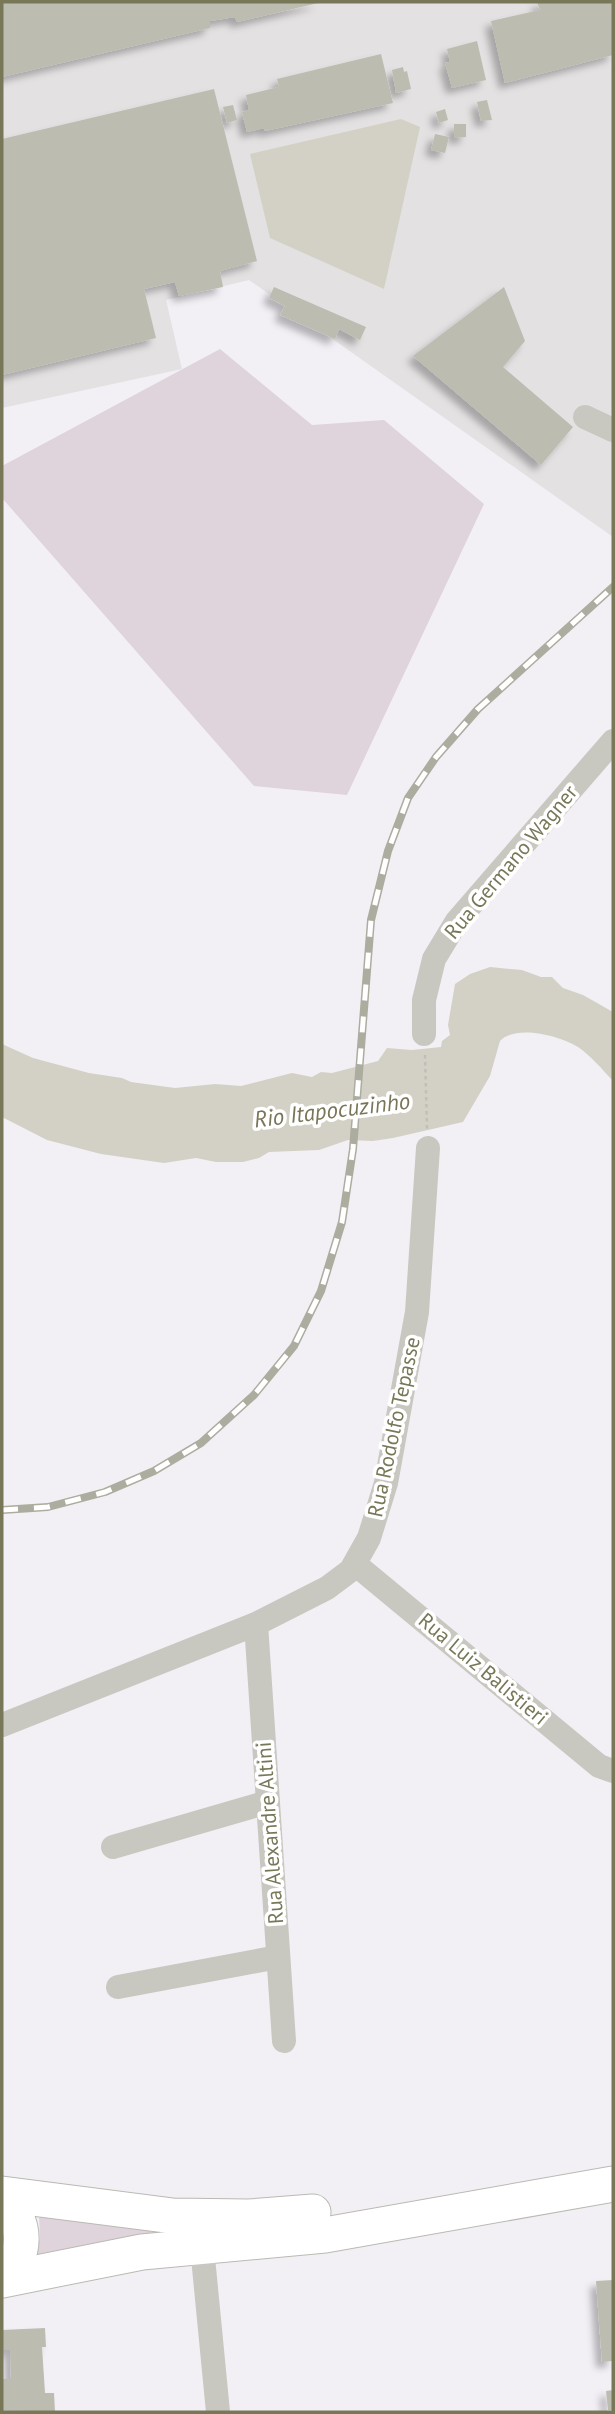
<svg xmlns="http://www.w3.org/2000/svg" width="615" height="2414" font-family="'PT Sans',sans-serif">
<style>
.built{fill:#e3e1e2}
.green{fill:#dfd3dc}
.water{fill:#d3d1c6}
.building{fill:#bdbcb1;filter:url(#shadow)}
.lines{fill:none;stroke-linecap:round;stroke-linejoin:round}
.highway-casing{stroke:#babab3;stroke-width:37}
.path{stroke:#bfbfba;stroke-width:2.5;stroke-dasharray:3.5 3.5;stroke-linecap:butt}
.minor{stroke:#c8c8c1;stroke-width:24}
.highway{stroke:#fff;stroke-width:35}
.rail-casing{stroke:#acac9f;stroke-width:8}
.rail{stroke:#fff;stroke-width:5;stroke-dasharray:16;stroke-linecap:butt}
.labels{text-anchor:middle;stroke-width:7;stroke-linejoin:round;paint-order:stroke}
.street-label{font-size:21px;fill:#787859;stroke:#fff}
.water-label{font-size:23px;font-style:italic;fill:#7a7558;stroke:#fff}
</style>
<defs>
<filter id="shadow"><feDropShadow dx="-6" dy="6" stdDeviation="3.5" flood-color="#0004"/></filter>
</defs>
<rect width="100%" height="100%" fill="#f2f0f5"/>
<!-- built -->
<path class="built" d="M 2,2 L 613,2 L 613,537 L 249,280 L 166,300 L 182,369 L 2,408 Z"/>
<!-- green -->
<g class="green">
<path d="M 220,349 L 312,425 L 384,420 L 484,504 L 347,795 L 254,786 L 2,498 L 2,466 Z"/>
<path d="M 39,2215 L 184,2236 L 31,2263 L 40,2239 Z"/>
</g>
<!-- water -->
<g class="water">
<path d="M 401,119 L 420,127 L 384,289 L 270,238 L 250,154 Z"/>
<path d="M 490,967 L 522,970 L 541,977 L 552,977 L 563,988 L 583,995 L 613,1012 L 613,1081 C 602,1069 591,1056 578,1047 C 560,1036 516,1024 500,1041 L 490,1076 L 463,1122 L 393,1138 L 373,1141 L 348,1140 L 319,1150 L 269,1152 L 259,1158 L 243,1162 L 216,1162 L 196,1158 L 164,1163 L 101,1154 L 47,1140 L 2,1117 L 2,1044 L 33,1058 L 89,1073 L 122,1078 L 131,1082 L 175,1088 L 215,1084 L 241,1086 L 292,1073 L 312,1077 L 321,1072 L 332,1073 L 378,1061 L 387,1048 L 412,1050 L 441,1047 L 442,1041 L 450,1035 L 448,1025 L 455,984 L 470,974 Z"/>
</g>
<!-- building -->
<g class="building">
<path d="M 2,2 L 318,2 L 318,3 L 237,22 L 235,17 L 210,21 L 210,28 L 2,77 Z"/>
<path d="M 537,2 L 613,2 L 613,55 L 505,83 L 491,21 L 540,10 Z"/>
<path d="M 477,41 L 486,80 L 452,88 L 445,63 L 450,62 L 447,49 Z"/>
<path d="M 381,54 L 393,103 L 265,131 L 264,128 L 247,132 L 242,112 L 249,110 L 246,95 L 279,87 L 277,79 Z"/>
<path d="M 403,67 L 404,72 L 407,71 L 411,89 L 396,93 L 392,70 Z"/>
<path d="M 214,89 L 257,261 L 220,271 L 223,287 L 179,296 L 175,282 L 144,289 L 156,338 L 2,375 L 2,139 Z"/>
<path d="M 487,100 L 492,120 L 481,121 L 477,102 Z"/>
<path d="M 233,105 L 237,120 L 227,123 L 223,107 Z"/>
<path d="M 445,109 L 448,120 L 439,123 L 436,112 Z"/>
<path d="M 454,124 L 466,124 L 466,137 L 454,138 Z"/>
<path d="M 435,134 L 449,137 L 445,153 L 431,150 Z"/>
<path d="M 274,287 L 366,327 L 360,340 L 339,329 L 335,339 L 280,315 L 285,306 L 269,298 Z"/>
<path d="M 504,287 L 525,341 L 503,367 L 573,427 L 541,465 L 413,356 Z"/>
<path d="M 613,2280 L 613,2361 L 602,2362 L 596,2281 Z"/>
<path d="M 45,2328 L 46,2347 L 42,2347 L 45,2393 L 54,2393 L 55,2412 L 2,2410 L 2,2379 L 11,2379 L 10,2350 L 2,2350 L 2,2330 Z"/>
<path d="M 613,2390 L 613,2410 L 608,2410 L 606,2391 Z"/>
</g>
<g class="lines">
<defs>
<g id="highway">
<path d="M 2,2194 L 173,2216 L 249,2217 L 313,2212"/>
<path d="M 2,2198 C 27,2220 28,2257 2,2278"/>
<path d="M 2,2280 L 142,2252 L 325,2235 L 613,2184"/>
</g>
</defs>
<!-- highway casing -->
<use href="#highway" class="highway-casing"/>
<!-- path -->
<path class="path" d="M 425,1055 L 427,1129"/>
<!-- minor -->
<g class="minor">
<path d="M 585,417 L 613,430"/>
<path d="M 424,1034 L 424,1000 L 434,959 L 457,921 L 613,741"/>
<path d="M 355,1564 L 599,1766 L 613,1771"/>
<path d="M 256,1624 L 284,2041"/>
<path d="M 2,1725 L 256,1624 L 327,1588 L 351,1570 L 369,1538 L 386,1483 L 417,1312 L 428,1148"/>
<path d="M 113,1847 L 268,1802"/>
<path d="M 118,1987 L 278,1957"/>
<path d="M 202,2247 L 218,2412"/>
</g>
<!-- highway -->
<use href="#highway" class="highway"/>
<defs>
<path id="rail" d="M 2,1510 L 48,1507 L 105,1492 L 154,1471 L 201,1443 L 254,1395 L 294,1346 L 321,1291 L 342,1222 L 353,1149 L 371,920 L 388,851 L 408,798 L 436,757 L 478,709 L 613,587"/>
</defs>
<!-- rail casing -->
<use href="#rail" class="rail-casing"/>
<!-- rail -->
<use href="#rail" class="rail"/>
</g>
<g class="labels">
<!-- street labels -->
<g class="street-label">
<text transform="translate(511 862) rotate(-50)" y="7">Rua Germano Wagner</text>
<text transform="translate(394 1427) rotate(-78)" y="7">Rua Rodolfo Tepasse</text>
<text transform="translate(483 1669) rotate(40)" y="7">Rua Luiz Balistieri</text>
<text transform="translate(270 1833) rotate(-94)" y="7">Rua Alexandre Altini</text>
</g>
<!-- water labels -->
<g class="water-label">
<text transform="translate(332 1110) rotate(-7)" y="8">Rio Itapocuzinho</text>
</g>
</g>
<!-- border -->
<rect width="615" height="2414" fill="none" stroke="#787859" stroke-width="7"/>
</svg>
